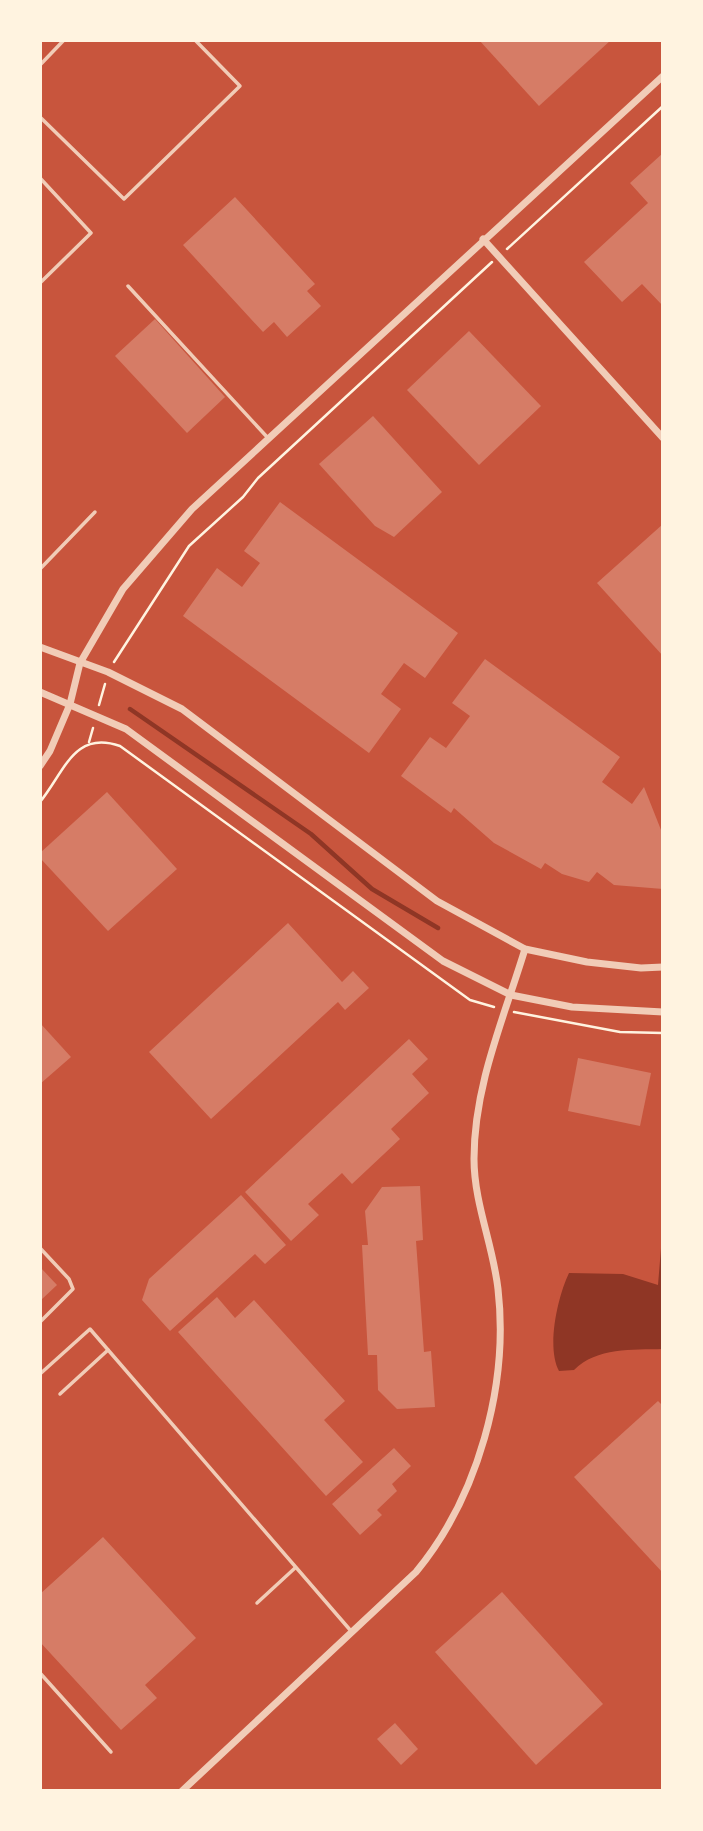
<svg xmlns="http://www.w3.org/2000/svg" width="703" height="1831" font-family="'DejaVu Sans',sans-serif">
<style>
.water{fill:#8f3625}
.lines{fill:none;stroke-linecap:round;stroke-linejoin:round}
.stream{stroke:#8f3625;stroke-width:4.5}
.building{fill:#d67c66}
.path{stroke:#fff3e0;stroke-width:2.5}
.service{stroke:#f1ccb7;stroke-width:3.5}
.minor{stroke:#f1ccb7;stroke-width:7}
</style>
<rect width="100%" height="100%" fill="#c8553d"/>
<!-- water -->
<path class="water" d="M 663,1224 L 663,1349 C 632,1350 597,1347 574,1370 L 559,1371 C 546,1347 558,1296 569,1273 L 623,1274 L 658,1285 Z"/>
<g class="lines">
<!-- stream -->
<path class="stream" d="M 130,709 L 311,834 L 372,889 L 438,928"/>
</g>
<!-- building -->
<g class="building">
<path d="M 479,40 L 611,40 L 539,106 Z"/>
<path d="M 663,153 L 663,306 L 642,284 L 622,302 L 584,262 L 648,203 L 630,183 Z"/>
<path d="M 235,197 L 315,284 L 307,291 L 321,306 L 287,337 L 274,322 L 263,332 L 183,245 Z"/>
<path d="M 155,319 L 225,397 L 187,433 L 115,356 Z"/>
<path d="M 469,331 L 541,406 L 479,465 L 407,390 Z"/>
<path d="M 373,416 L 442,492 L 394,537 L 375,526 L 319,464 Z"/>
<path d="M 280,502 L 458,633 L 425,678 L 404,663 L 381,694 L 401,709 L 369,753 L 183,616 L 217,568 L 242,587 L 260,563 L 244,551 Z"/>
<path d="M 663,524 L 663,656 L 597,583 Z"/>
<path d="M 485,659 L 620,757 L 602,782 L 632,804 L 644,787 L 663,835 L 663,889 L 614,885 L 597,872 L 589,882 L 562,874 L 545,863 L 541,869 L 494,843 L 454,808 L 451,813 L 401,776 L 430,737 L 446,748 L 470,716 L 452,703 Z"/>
<path d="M 107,792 L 177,869 L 108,931 L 40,858 L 40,853 Z"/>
<path d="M 288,923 L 342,982 L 353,971 L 369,988 L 345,1010 L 338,1002 L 211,1119 L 149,1052 Z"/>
<path d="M 40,1023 L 71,1057 L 40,1084 Z"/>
<path d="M 409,1039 L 428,1059 L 412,1074 L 429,1093 L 391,1129 L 400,1139 L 352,1184 L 342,1173 L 308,1204 L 319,1215 L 291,1241 L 245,1192 Z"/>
<path d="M 578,1058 L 651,1073 L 640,1126 L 568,1111 Z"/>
<path d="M 420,1186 L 423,1240 L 416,1241 L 424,1352 L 431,1351 L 435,1407 L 397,1409 L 378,1390 L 377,1355 L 368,1355 L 362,1245 L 368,1245 L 365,1211 L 382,1187 Z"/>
<path d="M 241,1195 L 286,1245 L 265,1264 L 255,1254 L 170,1331 L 142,1300 L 149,1279 Z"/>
<path d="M 40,1267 L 57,1285 L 40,1301 Z"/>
<path d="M 217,1297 L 235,1318 L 254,1300 L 345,1401 L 324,1420 L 363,1462 L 326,1496 L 178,1332 Z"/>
<path d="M 658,1401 L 663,1406 L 663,1573 L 574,1477 Z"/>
<path d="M 394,1448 L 411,1466 L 392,1484 L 397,1491 L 377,1510 L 382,1515 L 360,1535 L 332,1504 Z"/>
<path d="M 103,1537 L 196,1638 L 145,1685 L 157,1698 L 121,1730 L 40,1642 L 40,1594 Z"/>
<path d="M 502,1592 L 603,1704 L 536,1765 L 435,1652 Z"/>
<path d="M 395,1723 L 418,1749 L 401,1765 L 377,1739 Z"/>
</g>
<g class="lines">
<!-- path -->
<g class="path">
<path d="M 507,249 L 663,106"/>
<path d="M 114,662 L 189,546 L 243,497 L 258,478 L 492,262"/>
<path d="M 99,705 L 105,684"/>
<path d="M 89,742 L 93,728"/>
<path d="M 40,802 C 65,771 74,730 120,746 L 470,1000 L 494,1007"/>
<path d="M 514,1012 L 620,1032 L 663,1033"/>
</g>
<!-- service -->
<g class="service">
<path d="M 40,65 L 64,40"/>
<path d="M 40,117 L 124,199 L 240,86 L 195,40"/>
<path d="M 40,178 L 91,233 L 40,283"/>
<path d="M 128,286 L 268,438"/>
<path d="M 40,569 L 95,512"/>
<path d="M 40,1248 L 69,1279 L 73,1289 L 40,1322"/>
<path d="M 40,1374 L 90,1329 L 351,1631"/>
<path d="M 60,1394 L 108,1350"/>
<path d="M 257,1603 L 295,1568"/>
<path d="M 40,1673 L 111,1752"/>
</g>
<!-- minor -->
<g class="minor">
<path d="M 483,239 L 663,438"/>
<path d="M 40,647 L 108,672 L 182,709 L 437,901 L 525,949 L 587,962 L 641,968 L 663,967"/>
<path d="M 40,692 L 126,729 L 443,961 L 511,995 L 572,1007 L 663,1012"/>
<path d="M 40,766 L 50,751 L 70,704 L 80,663 L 123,589 L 192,509 L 663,76"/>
<path d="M 182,1791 L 416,1572 C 478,1497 509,1385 498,1289 C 493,1245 474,1203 474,1159 C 474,1085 504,1018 525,949"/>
</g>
</g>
<!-- border -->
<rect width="703" height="1831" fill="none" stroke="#fff3e0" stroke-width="84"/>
</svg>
